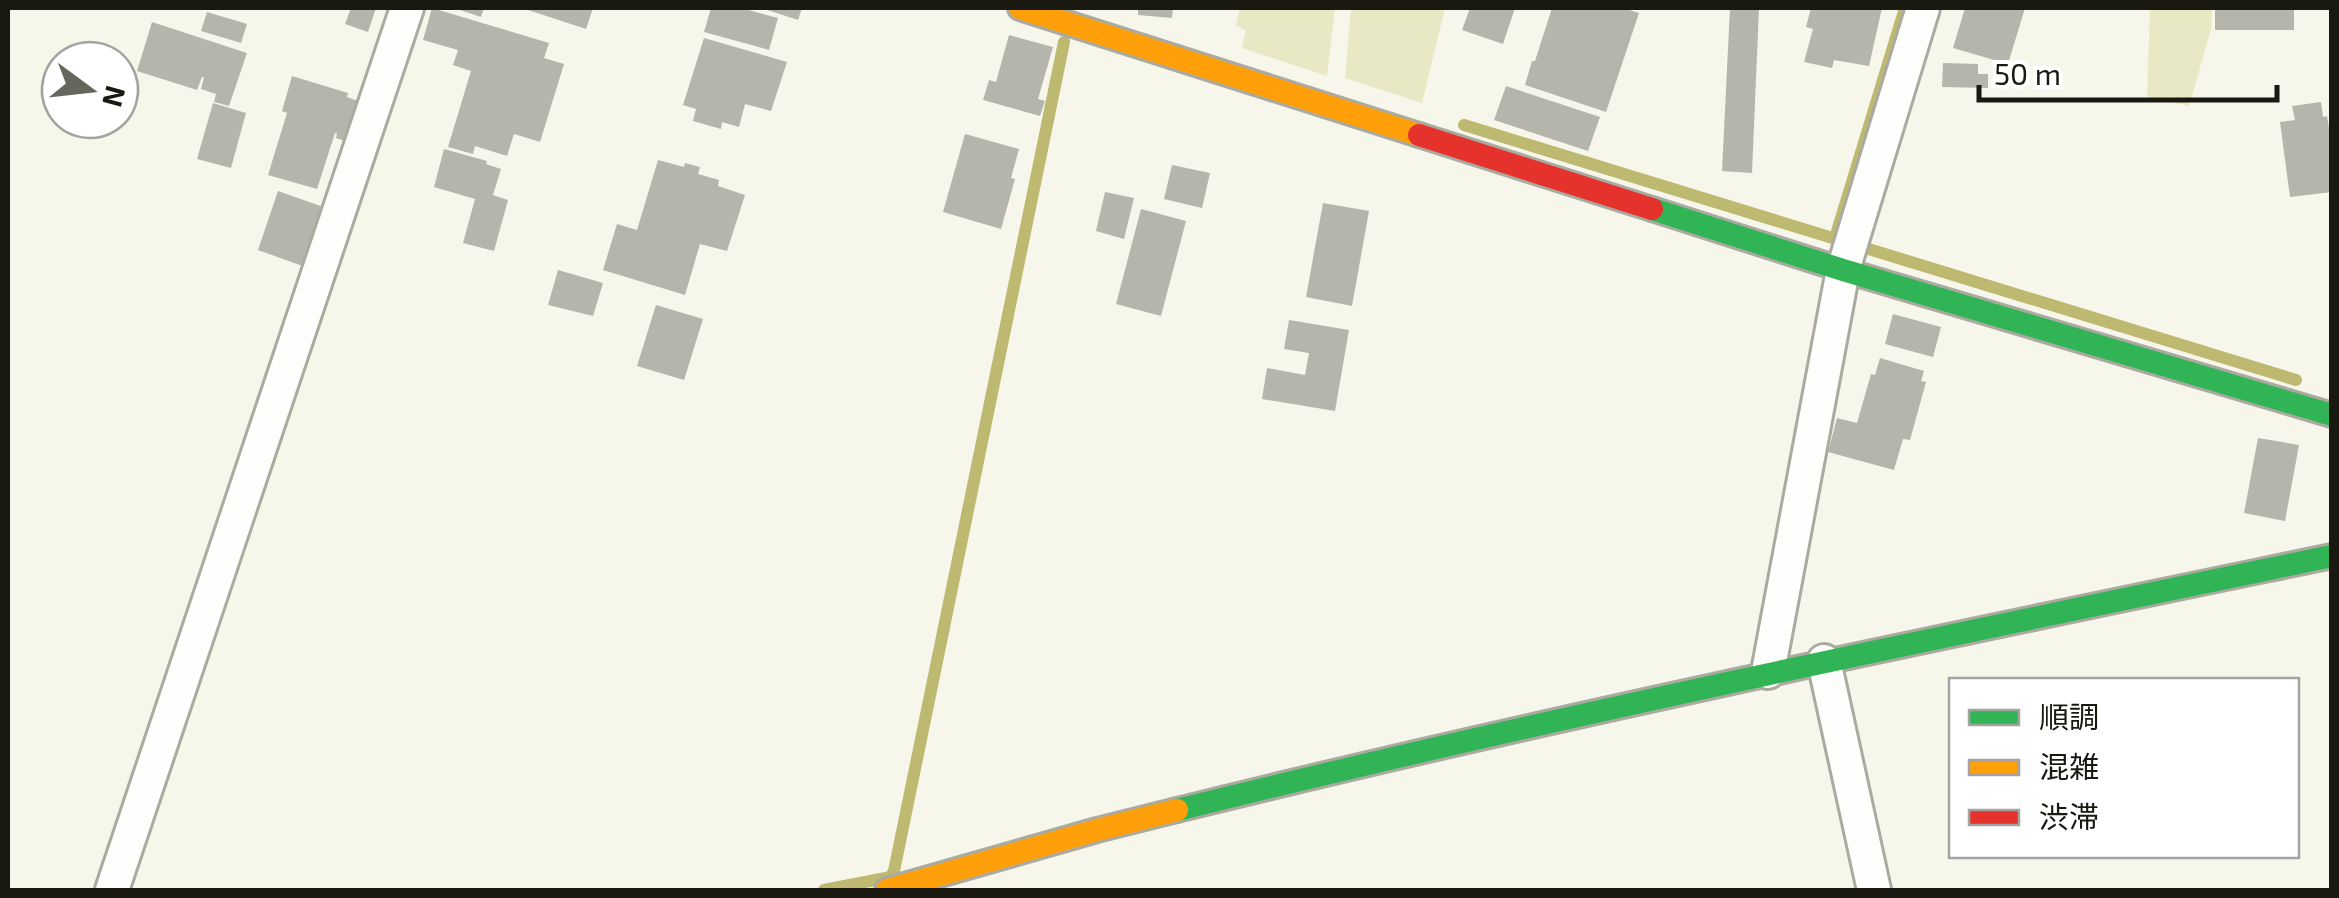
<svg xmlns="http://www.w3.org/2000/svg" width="2339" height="898" font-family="'Exo 2','Noto Sans JP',sans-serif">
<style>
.green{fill:#e9e8c4}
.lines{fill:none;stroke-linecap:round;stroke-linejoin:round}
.stream{stroke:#bdb970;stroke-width:12}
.building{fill:#b5b5ac}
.street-casing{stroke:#aaaaa1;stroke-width:38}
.fast-casing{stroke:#aaaaa1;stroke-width:28}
.slow-casing{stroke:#aaaaa1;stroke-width:28}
.jam-casing{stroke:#aaaaa1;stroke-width:28}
.street{stroke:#fefefc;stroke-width:32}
.fast{stroke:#30b455;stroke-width:22}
.slow{stroke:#ff9f0a;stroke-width:22}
.jam{stroke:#e5322d;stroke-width:22}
</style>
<rect width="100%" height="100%" fill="#f6f6eb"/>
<!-- green -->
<g class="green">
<path d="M 1240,8 L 1335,8 L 1327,76 L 1242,48 L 1246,30 L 1236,26 Z"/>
<path d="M 1351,8 L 1445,8 L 1422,103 L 1345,78 Z"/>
<path d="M 2150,8 L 2212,8 L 2211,29 L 2189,106 L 2147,96 Z"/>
</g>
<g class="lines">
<!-- stream -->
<g class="stream">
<path d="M 1464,125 L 2296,380"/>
<path d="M 1835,238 L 1905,8"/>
<path d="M 824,890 L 891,877 L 894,871 L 1064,42"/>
</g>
</g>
<!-- building -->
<g class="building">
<path d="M 351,8 L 376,8 L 368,32 L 345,24 Z"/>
<path d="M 432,8 L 549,43 L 544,58 L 564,64 L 540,142 L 514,134 L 507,156 L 475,146 L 473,154 L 448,147 L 471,71 L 453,65 L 458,50 L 423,40 Z"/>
<path d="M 454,8 L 484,8 L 481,17 Z"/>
<path d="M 522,8 L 593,8 L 586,29 Z"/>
<path d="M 711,8 L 741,8 L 778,18 L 769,50 L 704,32 Z"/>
<path d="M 761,8 L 802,8 L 798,20 Z"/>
<path d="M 1138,8 L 1173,8 L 1172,18 L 1138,15 Z"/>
<path d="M 1470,8 L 1515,8 L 1503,44 L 1462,30 Z"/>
<path d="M 1552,8 L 1623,8 L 1639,13 L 1606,112 L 1525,85 L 1532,61 L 1535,61 Z"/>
<path d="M 1730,8 L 1759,8 L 1752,173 L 1722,171 Z"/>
<path d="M 1811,8 L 1882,8 L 1869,66 L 1834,60 L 1832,68 L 1804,62 L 1813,29 L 1806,27 Z"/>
<path d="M 1965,8 L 2025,8 L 2008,64 L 1953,48 Z"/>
<rect x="2215" y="8" width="79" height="22"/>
<path d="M 207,12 L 247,24 L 241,43 L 201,31 Z"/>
<path d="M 152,22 L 247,53 L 229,106 L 214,102 L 216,94 L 201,89 L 204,77 L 202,77 L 197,90 L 137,71 Z"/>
<path d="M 1009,35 L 1053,47 L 1038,99 L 1045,101 L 1040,116 L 983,100 L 989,80 L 996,82 Z"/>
<path d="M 704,38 L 787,62 L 771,111 L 745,104 L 739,127 L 722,122 L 721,129 L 693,121 L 696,109 L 683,105 Z"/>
<path d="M 1943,63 L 1978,64 L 1978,74 L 1988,74 L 1988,88 L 1942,87 Z"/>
<path d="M 292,76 L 348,93 L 347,97 L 366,104 L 351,143 L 336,138 L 337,133 L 335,133 L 317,189 L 268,175 L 287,113 L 282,111 Z"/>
<path d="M 1506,86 L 1600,117 L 1588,151 L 1494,120 Z"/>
<path d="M 2321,102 L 2323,117 L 2327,116 L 2332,147 L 2332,192 L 2290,197 L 2280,122 L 2295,120 L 2292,106 Z"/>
<path d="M 213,103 L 246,113 L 231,168 L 197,159 Z"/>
<path d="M 965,134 L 1019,149 L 1011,178 L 1015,179 L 1001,229 L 943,212 Z"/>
<path d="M 444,149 L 487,161 L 486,164 L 501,169 L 493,195 L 508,200 L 494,251 L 463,243 L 475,199 L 434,187 Z"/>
<path d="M 658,160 L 684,167 L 685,163 L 700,167 L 698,174 L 719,180 L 718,186 L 745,195 L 727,251 L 700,244 L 685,295 L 603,270 L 617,224 L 637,230 Z"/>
<path d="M 1172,165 L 1210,173 L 1202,208 L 1164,199 Z"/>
<path d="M 278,191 L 329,209 L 308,268 L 258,250 Z"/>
<path d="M 1105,192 L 1134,198 L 1124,239 L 1096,231 Z"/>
<path d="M 1323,203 L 1369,211 L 1352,306 L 1306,297 Z"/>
<path d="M 1141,209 L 1186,221 L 1161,316 L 1116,304 Z"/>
<path d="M 558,270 L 603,283 L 593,316 L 548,305 Z"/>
<path d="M 656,305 L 703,319 L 684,380 L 637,366 Z"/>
<path d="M 1893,314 L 1941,327 L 1933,357 L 1885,344 Z"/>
<path d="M 1289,320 L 1349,330 L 1335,411 L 1262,399 L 1267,368 L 1305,375 L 1309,353 L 1284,349 Z"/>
<path d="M 1880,358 L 1924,371 L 1921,381 L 1926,382 L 1910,440 L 1903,439 L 1894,470 L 1828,452 L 1837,418 L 1857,423 L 1871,374 L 1875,375 Z"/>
<path d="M 2258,438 L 2299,445 L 2285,521 L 2244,513 Z"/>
</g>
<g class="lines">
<defs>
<g id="street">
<path d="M 1824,661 L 1874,890"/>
<path d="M 1768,672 L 1843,270 L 1923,8"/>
<path d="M 112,890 L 407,8"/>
</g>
<g id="fast">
<path d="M 1652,209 L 1843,270 L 2332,415"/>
<path d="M 1177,810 C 1560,715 1946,636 2332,556"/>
</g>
<g id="slow">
<path d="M 1020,8 L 1419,135"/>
<path d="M 887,890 L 1097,830 L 1177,810"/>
</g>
<path id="jam" d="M 1419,135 L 1652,209"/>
</defs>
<!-- street casing -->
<use href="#street" class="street-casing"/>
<!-- fast casing -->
<use href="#fast" class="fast-casing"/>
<!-- slow casing -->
<use href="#slow" class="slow-casing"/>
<!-- jam casing -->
<use href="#jam" class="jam-casing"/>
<!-- street -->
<use href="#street" class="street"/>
<!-- fast -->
<use href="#fast" class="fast"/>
<!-- slow -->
<use href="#slow" class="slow"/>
<!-- jam -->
<use href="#jam" class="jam"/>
</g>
<!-- border -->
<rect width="2339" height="898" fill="none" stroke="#191911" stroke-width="20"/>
<!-- legend -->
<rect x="1949" y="678" width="350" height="180" fill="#ffffff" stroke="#a3a3a0" stroke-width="2.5"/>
<rect x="1969" y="710" width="50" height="15" fill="#30b455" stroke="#a3a3a0" stroke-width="2.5"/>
<text x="2039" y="728" font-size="30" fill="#191911">順調</text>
<rect x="1969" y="760" width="50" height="15" fill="#ff9f0a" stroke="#a3a3a0" stroke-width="2.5"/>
<text x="2039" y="778" font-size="30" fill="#191911">混雑</text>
<rect x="1969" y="810" width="50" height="15" fill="#e5322d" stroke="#a3a3a0" stroke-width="2.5"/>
<text x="2039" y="828" font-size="30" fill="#191911">渋滞</text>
<!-- north arrow -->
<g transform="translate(90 90) rotate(105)"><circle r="48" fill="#ffffff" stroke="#a3a3a0" stroke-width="2.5"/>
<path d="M0-8L18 38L0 25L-18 38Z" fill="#66665d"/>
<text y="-15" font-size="28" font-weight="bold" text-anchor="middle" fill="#191911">N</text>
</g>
<!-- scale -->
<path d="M1979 85v15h298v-15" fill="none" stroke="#191911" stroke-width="5"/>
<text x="1994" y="85" font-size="30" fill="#191911" stroke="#ffffff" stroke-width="8" paint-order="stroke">50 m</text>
</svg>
